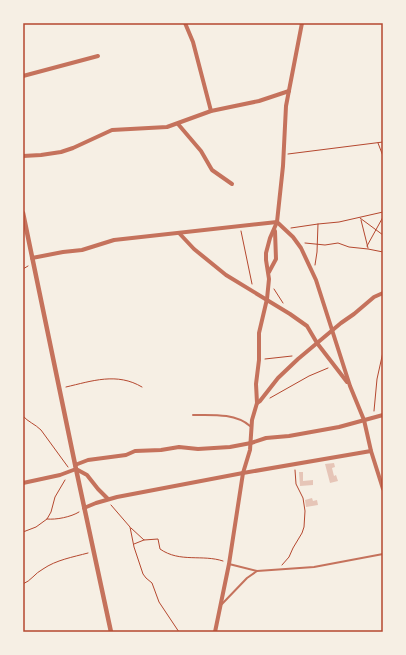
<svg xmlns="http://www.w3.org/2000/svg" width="406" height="655" font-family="Inter,sans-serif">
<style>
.building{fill:#e6c5b7}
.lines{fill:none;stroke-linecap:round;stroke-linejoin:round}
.path{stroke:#b5482f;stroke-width:1}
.service{stroke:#c5725c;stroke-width:2}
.minor{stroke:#c5725c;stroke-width:4}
.tertiary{stroke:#c5725c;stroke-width:4.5}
.neatline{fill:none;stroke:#b5482f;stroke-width:1.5}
</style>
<rect width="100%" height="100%" fill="#f6efe4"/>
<!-- building -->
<g class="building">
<path d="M 334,463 L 335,467 L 332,468 L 334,476 L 336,475 L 338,481 L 330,483 L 325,464 Z"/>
<path d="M 299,472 L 303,472 L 303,481 L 313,480 L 313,485 L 300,486 Z"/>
<path d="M 312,498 L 313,501 L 317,500 L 318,505 L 306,507 L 305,500 Z"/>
</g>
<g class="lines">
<!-- path -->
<g class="path">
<path d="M 378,143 L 383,156"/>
<path d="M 288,154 L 383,142"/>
<path d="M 360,218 L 383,235"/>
<path d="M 361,220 L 368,248"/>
<path d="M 291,228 L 318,224 L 339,222 L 383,212"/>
<path d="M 241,231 L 252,284"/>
<path d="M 305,243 L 325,245 L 338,243 L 349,247 L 368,249 L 383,252"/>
<path d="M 367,246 L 383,217"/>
<path d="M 315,265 L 317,252 L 318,224"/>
<path d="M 23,269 L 28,266"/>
<path d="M 274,289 L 283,303"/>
<path d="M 265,359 L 292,356"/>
<path d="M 66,387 C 92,381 117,372 142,387"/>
<path d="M 270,398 L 309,376 L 328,368"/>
<path d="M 374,411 L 377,379 L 383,352"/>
<path d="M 23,416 C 28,422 35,424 41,430 L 68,467"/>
<path d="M 111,505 L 130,527 L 134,547 L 143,574 L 146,578 L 152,583 L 159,602 L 179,632"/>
<path d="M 47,519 C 56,520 71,517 79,512"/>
<path d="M 131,528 L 144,540 L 158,539 L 160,549 C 180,563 202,554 223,561"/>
<path d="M 23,532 L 36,527 L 47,519 L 51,512 L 55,497 L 65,480"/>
<path d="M 134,544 L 144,540"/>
<path d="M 282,565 L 289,557 L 293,548 L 302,533 L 304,527 L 305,511 L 303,498 L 296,484 L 295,470"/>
<path d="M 23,584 C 31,581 35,573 43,569 C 56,560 73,557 88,553"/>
</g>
<!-- service -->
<g class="service">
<path d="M 193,415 C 212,415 235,413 250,426"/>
<path d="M 229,564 L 257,571"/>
<path d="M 222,604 L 247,578 L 257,571 L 314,567 L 383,554"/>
</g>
<!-- minor -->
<g class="minor">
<path d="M 185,23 L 193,42 L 211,111"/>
<path d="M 23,76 L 98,56"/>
<path d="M 178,124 L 201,151 L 212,170 L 232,184"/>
<path d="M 23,156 L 41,155 L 61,152 L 73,148 L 112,130 L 167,127 L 211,111 L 259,101 L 289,91"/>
<path d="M 179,233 L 194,249 L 226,275 L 290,314 L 307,326 L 317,343 L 347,382"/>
<path d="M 32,258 L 63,252 L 82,250 L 114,240 L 277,222 L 293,237 L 301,248 L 316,280 L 350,386 L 364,420 L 371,451 L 383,489"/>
<path d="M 269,272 L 276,259 L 275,231"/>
<path d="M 257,403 L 260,401 L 278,378 L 298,359 L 341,323 L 354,314 L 374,297 L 383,293"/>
<path d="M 75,465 L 88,460 L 126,455 L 135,451 L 161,450 L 179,447 L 198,449 L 230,447 L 251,443 L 266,438 L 289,436 L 339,427 L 383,415"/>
<path d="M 23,483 L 60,475 L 76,469 L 87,475 L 98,489 L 108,499"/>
<path d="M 84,508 L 96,503 L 117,497 L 243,473 L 371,451"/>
<path d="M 215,632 L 229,564 L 243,473 L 250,450 L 252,420 L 257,403 L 256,384 L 259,360 L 259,333 L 267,299 L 269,279 L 266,260 L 266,253 L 270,238 L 277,222 L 283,166 L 286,106 L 302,23"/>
</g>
<!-- tertiary -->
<path class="tertiary" d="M 23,213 L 76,469 L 111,632"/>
</g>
<!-- border -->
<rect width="406" height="655" fill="none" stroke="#f6efe4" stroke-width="48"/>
<rect x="24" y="24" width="358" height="607" class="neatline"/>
</svg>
